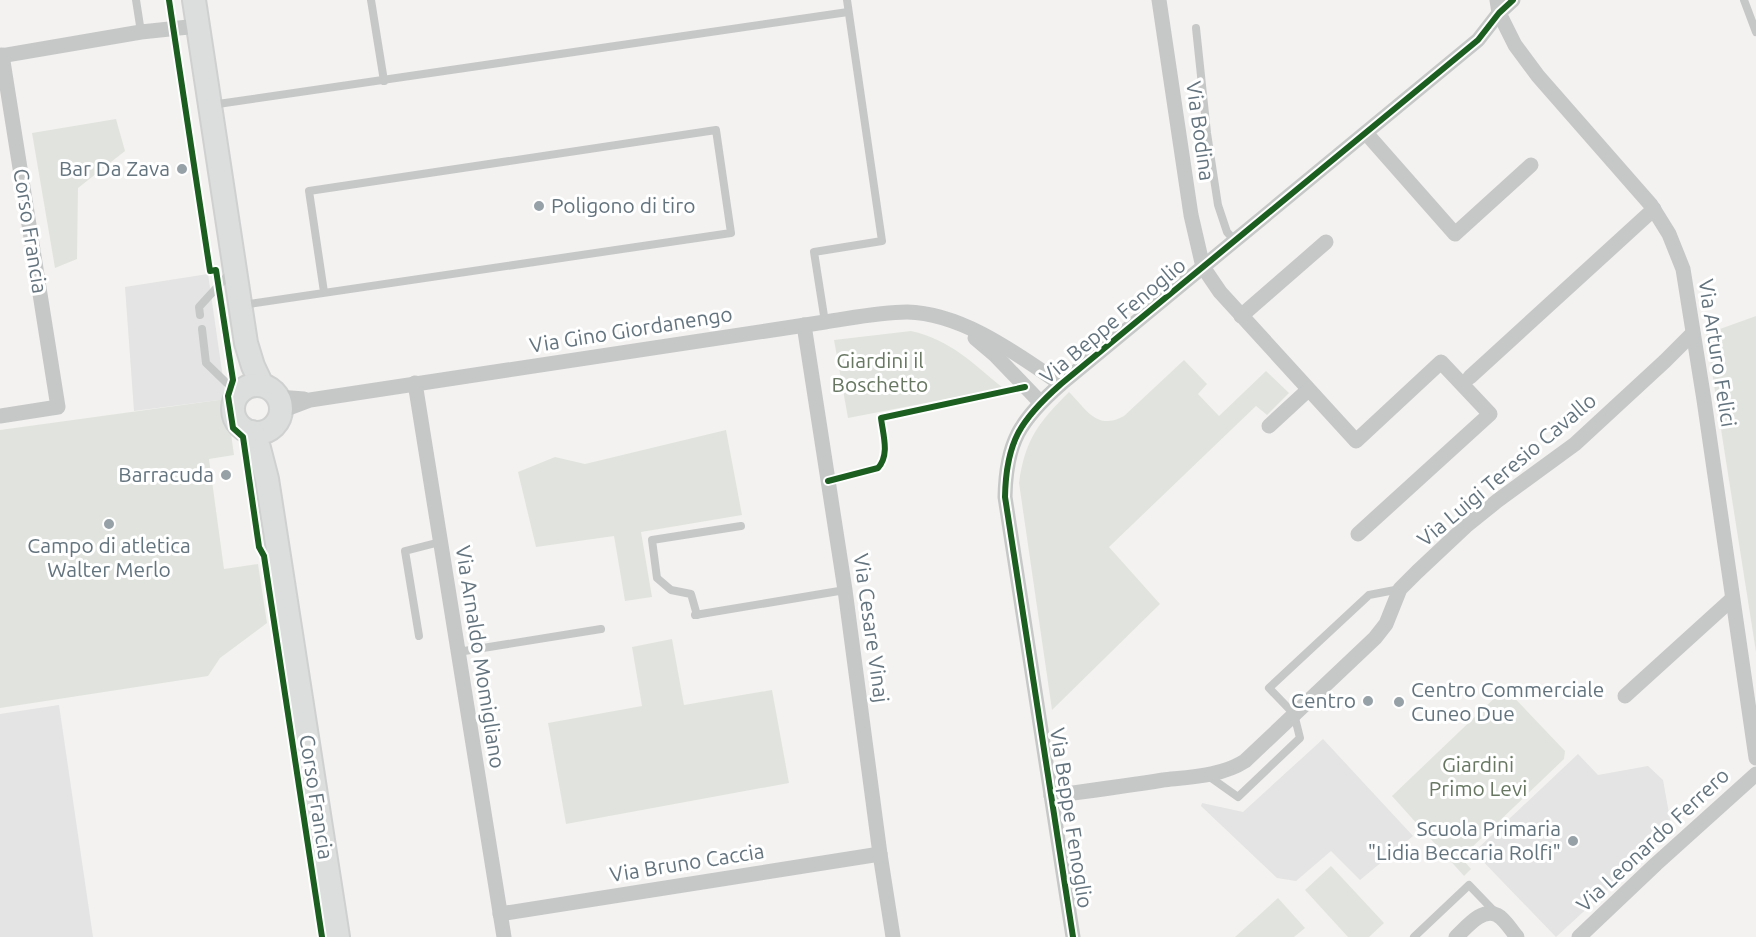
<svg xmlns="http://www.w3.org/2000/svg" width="1756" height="937" font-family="Ubuntu,sans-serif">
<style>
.built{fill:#e3e4e3}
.green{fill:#e1e4de}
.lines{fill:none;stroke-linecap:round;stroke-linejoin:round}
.secondary-casing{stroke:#cfd0d0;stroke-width:26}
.lane{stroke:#c6c8c8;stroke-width:8}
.street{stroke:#c6c8c8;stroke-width:15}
.secondary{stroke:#dcdddd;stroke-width:22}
.cycleway-casing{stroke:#fff;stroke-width:10}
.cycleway{stroke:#1b5e20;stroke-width:6}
.poi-dot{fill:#96a0a7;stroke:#fff;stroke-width:2}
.labels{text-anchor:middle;stroke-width:6;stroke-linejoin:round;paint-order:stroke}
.street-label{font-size:21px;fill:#64747f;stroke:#fff}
.poi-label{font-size:21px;fill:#64747f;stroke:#fff;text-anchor:end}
.park-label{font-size:21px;fill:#677762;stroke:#fff}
</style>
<rect width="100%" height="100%" fill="#f3f2f0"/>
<!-- built -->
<g class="built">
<path d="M 208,274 L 226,399 L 134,411 L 125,287 Z"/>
<path d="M 59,705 L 93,937 L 0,937 L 0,714 Z"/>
<path d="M 1323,739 L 1413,836 L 1360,880 L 1331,851 L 1296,881 L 1277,878 L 1201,806 L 1202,803 L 1243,812 Z"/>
<path d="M 1578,754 L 1598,775 L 1648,766 L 1663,780 L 1672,830 L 1556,937 L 1474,852 Z"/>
</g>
<!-- green -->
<g class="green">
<path d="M 116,119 L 125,151 L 78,188 L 77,259 L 55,268 L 32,133 Z"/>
<path d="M 1756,316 L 1756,652 L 1706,334 Z"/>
<path d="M 911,331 C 951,340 972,363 1003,388 L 848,418 L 834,340 Z"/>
<path d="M 1184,360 L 1207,384 L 1198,394 L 1219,416 L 1266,371 L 1289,393 L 1267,415 L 1256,406 L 1109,547 L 1160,604 L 1052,710 L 1019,483 C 1025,439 1039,422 1069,392 C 1087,410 1097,431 1124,416 Z"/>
<path d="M 226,399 L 234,455 L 209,459 L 224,569 L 258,564 L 267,623 L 220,658 L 208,676 L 0,708 L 0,430 Z"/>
<path d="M 726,430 L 742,515 L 641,532 L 652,597 L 625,601 L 614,536 L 536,547 L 518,472 L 555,457 L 585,464 Z"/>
<path d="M 672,639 L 684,705 L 772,690 L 789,783 L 566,824 L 548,723 L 642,706 L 632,647 Z"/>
<path d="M 1505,688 L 1565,751 L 1564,759 L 1467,852 L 1465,862 L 1471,869 L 1464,876 L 1392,796 Z"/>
<path d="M 1331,866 L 1384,923 L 1369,937 L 1348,937 L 1305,890 Z"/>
<path d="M 1278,898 L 1305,928 L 1294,937 L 1235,937 Z"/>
</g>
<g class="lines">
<defs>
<g id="secondary">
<path d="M 194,0 L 246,343 L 253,366 L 262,385"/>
<circle cx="257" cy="409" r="24"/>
<path d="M 252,432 L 259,448 L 267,479 L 338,937"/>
</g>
</defs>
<!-- secondary casing -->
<use href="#secondary" class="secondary-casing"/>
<!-- lane -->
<g class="lane">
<path d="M 136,0 L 141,32"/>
<path d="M 371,0 L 384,81"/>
<path d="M 1744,0 L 1756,32"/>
<path d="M 1196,28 L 1207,133 L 1218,205 L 1227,232 L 1235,241"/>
<path d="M 211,105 L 848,12"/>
<path d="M 242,305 L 731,233 L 716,130 L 309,191 L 324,292"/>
<path d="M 200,315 L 199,307 L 232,271"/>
<path d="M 825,322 L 814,252 L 882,241 L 847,0"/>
<path d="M 202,329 L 206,363 L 238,394"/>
<path d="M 695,615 L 845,590"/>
<path d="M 697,615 L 691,594 L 671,590 L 657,578 L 652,540 L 741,526"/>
<path d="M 419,636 L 405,551 L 440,542"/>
<path d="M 458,652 L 601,629"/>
<path d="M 1207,775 L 1238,797 L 1300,738 L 1294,714 L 1269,688 L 1369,595 L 1400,589"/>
<path d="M 1414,937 L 1469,885 L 1495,912"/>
</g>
<!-- street -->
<g class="street">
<path d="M 1159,0 L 1191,215 L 1203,267 L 1220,292 L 1356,441 L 1441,362 L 1490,414 L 1358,534"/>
<path d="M 1497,0 L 1499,13 L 1515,45 L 1538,76 L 1651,205 L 1669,234 L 1683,269 L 1704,400 L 1756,758"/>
<path d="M 0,56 L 141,32 L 198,26"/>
<path d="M 1366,133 L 1455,234 L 1531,165"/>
<path d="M 1241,316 L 1326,242"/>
<path d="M 804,325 L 845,590 L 880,854 L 893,937"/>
<path d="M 975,338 L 995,355 L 1040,402"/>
<path d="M 1470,377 L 1654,209"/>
<path d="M 415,383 L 504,937"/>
<path d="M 278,397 L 304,399"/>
<path d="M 281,411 L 310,400 L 825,322 C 852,318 880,312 907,312 C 962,313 1017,354 1061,384"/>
<path d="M 0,416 L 58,407 L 2,55"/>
<path d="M 1269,426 L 1308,390"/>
<path d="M 1625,696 L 1732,599"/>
<path d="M 1051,796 C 1088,791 1126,786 1163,780 C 1190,777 1222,776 1245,761 L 1375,638 L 1386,624 L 1400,589 L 1417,572 L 1466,526 L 1497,501 L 1575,444 L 1665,361 L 1693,333"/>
<path d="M 500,914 L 880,854"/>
<path d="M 1073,937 L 1005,497 C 1006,442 1020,420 1061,384 L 1478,40 L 1499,13 L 1513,0"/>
<path d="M 1456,937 C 1466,928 1482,907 1497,915 C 1505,919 1511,930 1517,937"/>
<path d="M 1579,937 L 1656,864 L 1756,774"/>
</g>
<!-- secondary -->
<use href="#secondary" class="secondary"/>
<defs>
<g id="cycleway">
<path d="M 169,0 L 210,271 L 216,270 L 233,380 L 228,396 L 233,428 L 243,437 L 259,547 L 264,556 L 322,937"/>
<path d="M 828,481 L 878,468 C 890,455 883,435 881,418 L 1025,387"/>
<path d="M 1073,937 L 1005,497 C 1006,442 1020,420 1061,384 L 1478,40 L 1499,13 L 1513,0"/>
</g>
</defs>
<!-- cycleway casing -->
<use href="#cycleway" class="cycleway-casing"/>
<!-- cycleway -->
<use href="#cycleway" class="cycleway"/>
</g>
<!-- markers -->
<g class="poi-dot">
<circle cx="182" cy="169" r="6"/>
<circle cx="539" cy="206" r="6"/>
<circle cx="226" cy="475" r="6"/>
<circle cx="109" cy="524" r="6"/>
<circle cx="1368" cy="701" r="6"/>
<circle cx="1399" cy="702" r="6"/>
<circle cx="1573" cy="841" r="6"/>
</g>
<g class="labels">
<!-- street labels -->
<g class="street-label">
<text transform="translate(1200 131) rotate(82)" y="7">Via Bodina</text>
<text transform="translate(30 231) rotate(81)" y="7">Corso Francia</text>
<text transform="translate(1113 321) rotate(-40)" y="7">Via Beppe Fenoglio</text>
<text transform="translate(631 330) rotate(-9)" y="7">Via Gino Giordanengo</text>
<text transform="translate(1717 353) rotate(81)" y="7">Via Arturo Felici</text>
<text transform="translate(1507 470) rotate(-40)" y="7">Via Luigi Teresio Cavallo</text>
<text transform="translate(871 628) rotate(82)" y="7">Via Cesare Vinaj</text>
<text transform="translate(480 657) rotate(81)" y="7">Via Arnaldo Momigliano</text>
<text transform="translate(316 797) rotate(81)" y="7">Corso Francia</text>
<text transform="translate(1071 818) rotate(81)" y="7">Via Beppe Fenoglio</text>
<text transform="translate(1653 840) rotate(-43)" y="7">Via Leonardo Ferrero</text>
<text transform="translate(687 863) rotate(-9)" y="7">Via Bruno Caccia</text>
</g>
<!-- poi labels -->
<g class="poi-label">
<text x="170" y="176">Bar Da Zava</text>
<text x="551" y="213" text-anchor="start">Poligono di tiro</text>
<text x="214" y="482">Barracuda</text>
<text x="109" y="553" text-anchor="middle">Campo di atletica<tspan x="109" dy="24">Walter Merlo</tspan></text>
<text x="1411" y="697" text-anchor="start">Centro Commerciale<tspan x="1411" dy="24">Cuneo Due</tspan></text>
<text x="1356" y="708">Centro</text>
<text x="1561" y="836">Scuola Primaria<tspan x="1561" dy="24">"Lidia Beccaria Rolfi"</tspan></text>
</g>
<!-- park labels -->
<g class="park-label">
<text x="880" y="368">Giardini il<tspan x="880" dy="24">Boschetto</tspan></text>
<text x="1478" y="772">Giardini<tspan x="1478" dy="24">Primo Levi</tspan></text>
</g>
</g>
</svg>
